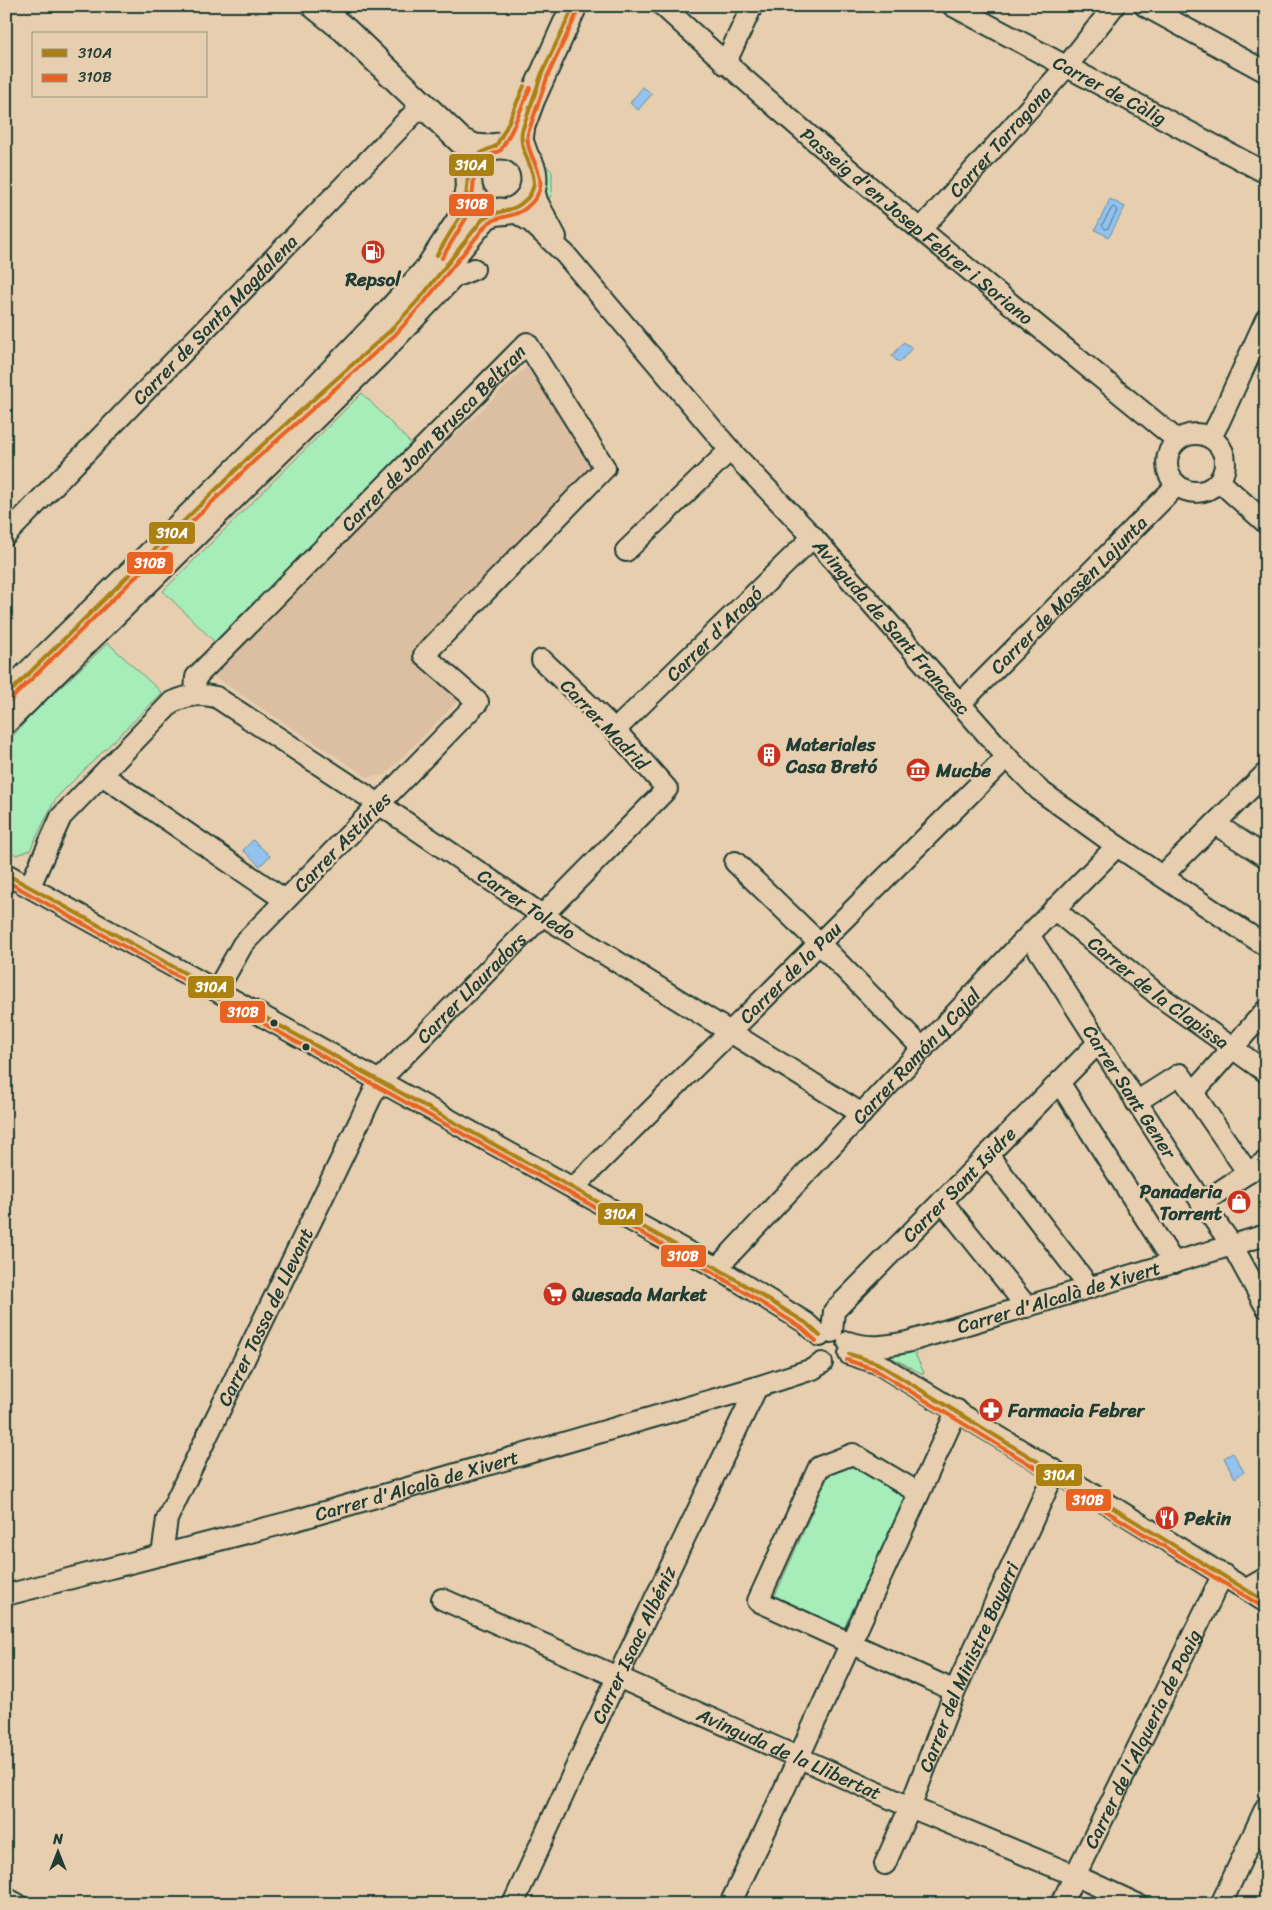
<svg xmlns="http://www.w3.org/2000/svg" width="1272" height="1910" font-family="Sriracha,sans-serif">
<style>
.built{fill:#dcbfa1}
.green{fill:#a6edba;stroke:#629577}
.water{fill:#92c2ed;stroke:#648da3}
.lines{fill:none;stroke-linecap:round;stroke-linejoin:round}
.shore{stroke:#4d727e;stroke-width:1}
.minor-casing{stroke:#1f3d34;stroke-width:24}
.major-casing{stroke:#1f3d34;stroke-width:29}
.minor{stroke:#e7ceaf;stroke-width:20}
.major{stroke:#e7ceaf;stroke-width:25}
.bus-1-casing{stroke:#e7ceaf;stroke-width:8}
.bus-2-casing{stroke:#e7ceaf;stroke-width:8}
.bus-1{stroke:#ab8112;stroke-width:4}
.bus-2{stroke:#e76323;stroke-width:4}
.bus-dot{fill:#1f3d34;stroke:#e7ceaf;stroke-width:2}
.labels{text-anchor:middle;stroke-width:5;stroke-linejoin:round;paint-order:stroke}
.street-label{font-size:19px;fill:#1f3d34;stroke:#e7ceaf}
.poi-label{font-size:19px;font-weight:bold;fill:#1f3d34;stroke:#e7ceaf;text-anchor:start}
.line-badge{stroke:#e7ceaf;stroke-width:2}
.badge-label{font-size:14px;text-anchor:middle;font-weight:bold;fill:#fff}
</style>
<rect width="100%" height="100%" fill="#e7ceaf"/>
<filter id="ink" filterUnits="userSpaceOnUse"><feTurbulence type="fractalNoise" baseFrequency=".02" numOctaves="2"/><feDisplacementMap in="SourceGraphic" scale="10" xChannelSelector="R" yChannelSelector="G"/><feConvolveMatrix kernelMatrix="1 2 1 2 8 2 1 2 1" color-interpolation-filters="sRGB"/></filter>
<g filter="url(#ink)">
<!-- built -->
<path class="built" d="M 535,366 L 591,466 L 412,654 L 459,700 L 385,775 L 367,777 L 208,673 L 526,367 Z"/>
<!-- green -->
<g class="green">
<path d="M 533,151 L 552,172 L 552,192 L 545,209 C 543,202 541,195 540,189 C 537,176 542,170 532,158 Z"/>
<path d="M 362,393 L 419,452 L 223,650 L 163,591 Z"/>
<path d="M 108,643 L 162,693 L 56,798 L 30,850 L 17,855 L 6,849 L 6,744 L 34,712 Z"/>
<path d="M 916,1348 L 915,1354 L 924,1373 L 923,1374 L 883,1353 Z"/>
<path d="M 853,1465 L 906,1497 L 844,1628 L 774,1598 L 830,1472 Z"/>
</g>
<!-- water -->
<g class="water">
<path d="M 643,87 L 652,94 L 638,110 L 630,103 Z"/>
<path d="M 1110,199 L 1125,207 L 1109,237 L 1095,230 Z"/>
<path d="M 904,342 L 912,348 L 899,363 L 892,356 Z"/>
<path d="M 253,840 L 270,856 L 260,866 L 243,850 Z"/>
<path d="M 1233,1453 L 1244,1472 L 1235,1478 L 1224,1458 Z"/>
</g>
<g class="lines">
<!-- shore -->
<path class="shore" d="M 1114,207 L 1117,211 L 1108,228 L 1105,229 L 1102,225 L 1112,208 Z"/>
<defs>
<g id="minor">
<path id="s1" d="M 663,6 C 828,158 1004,298 1177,440"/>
<path id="s2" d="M 953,6 L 1266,173"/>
<path d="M 1145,6 L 1266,72"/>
<path d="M 725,64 L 752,6"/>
<path d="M 533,185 L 537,201 L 556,237"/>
<path id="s3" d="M 512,210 L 531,222 L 565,254 L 730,450 L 813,537 L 1007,757 L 1039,790 L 1117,846 L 1266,946"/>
<path id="s4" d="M 921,229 L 1067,66 L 1114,6"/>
<circle cx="1196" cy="463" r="29"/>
<path d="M 1209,437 L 1212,435 L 1219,422 L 1266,319"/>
<path d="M 1219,481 L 1266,523"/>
<path id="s5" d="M 6,535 L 423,104"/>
<path d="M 626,551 L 730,450"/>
<path id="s6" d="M 195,694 L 196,677 L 527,343 L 605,468 L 424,655 L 478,702 L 243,944 L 217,990"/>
<path id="s7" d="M 960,704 L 1177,485"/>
<path d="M 6,724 L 379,356 L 454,277 L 474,269"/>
<path id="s8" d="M 615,730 L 813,537"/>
<path d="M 102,775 L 285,900"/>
<path d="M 1215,824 L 1266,857"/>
<path d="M 735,862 L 819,943 L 923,1049"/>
<path d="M 6,874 L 717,1268 L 806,1323 L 820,1336"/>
<path d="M 1162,876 L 1266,773"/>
<path id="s9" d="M 30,886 L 61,817 L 172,702 C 190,695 197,693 216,697 L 379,804 L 542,915 L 862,1114"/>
<path id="s10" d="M 1054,909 L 1158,995 L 1266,1072"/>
<path id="s11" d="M 1029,935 L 1202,1203 L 1232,1245 L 1266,1307"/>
<path d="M 1059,1082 L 1174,1263"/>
<path d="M 1193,1093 L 1266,1010"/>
<path d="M 1136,1102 L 1180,1074 L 1248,1173"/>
<path d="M 988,1155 L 1090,1288"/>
<path id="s12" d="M 573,1188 L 1007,757"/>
<path d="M 942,1201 L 1027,1307"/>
<path d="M 1202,1203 L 1266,1161"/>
<path id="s13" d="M 717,1268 L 1029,935 L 1117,846"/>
<path id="s14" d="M 832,1332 L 834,1311 L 1098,1043"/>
<path id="s15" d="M 848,1342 C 867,1349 887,1346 907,1342 L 1266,1235"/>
<path d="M 849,1354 L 877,1363 L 1055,1471 L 1266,1602"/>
<path d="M 919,1493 L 853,1454 L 819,1467 L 758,1601 L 955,1691"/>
<path id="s16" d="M 162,1555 L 167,1519 L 379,1081 L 667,789 L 615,730 L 542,660"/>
<path d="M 1247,1589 L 1266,1578"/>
<path id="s17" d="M 6,1595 L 293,1521 L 757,1387 L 813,1369 L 822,1363"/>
<path id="s18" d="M 442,1599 L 910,1807 L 1074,1875 L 1137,1904"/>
<path id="s19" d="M 885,1864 L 910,1807 L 955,1691 L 1055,1471"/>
<path d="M 6,1898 L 17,1904"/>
<path id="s20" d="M 513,1904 L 617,1678 L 757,1387"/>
<path d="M 730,1904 L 767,1827 L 957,1410"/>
<path id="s21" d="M 1061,1904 L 1223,1574"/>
<path d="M 1221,1904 L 1266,1807"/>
</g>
<g id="major">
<path d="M 315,6 L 345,30 L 461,141 L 475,147 L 488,148"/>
<circle cx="501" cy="179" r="33"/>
<path d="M 526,157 L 520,140 L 522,126 L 532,99 L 574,6"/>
<path d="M 453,256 L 486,216 L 500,211"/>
<path d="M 6,696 L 251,456 L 381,321 L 427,270 L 461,218 L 465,208 L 469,183"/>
</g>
</defs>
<!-- minor casing -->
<use href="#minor" class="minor-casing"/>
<!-- major casing -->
<use href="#major" class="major-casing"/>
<!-- minor -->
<use href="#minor" class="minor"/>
<!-- major -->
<use href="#major" class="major"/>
<defs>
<g id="bus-1">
<path d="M 437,255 L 465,208 L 468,177 L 472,163 L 482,152 L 496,146 L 506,128 L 524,86"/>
<path d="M 6,696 L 250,456 L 390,331 L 422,296 L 482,220 C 494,210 511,213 522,203 C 551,180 517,158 522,131 L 542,73 L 574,6"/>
<path d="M 6,874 L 717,1268 L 806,1323 L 820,1336"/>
<path d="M 849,1354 L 877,1363 L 1266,1602"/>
</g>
<g id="bus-2">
<path d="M 442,258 L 471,210 L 474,178 L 478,166 L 486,157 L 501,150 L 512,130 L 530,88"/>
<path d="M 10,700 L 254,461 L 395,335 L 426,300 L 487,224 C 498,215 515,218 526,208 C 560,180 523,160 528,133 L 548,75 L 579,9"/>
<path d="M 6,881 L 714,1273 L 802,1328 L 816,1341"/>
<path d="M 847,1360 L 874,1369 L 1263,1607"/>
</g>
</defs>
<!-- bus-1 casing -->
<use href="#bus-1" class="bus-1-casing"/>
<!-- bus-2 casing -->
<use href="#bus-2" class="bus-2-casing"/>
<!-- bus-1 -->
<use href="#bus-1" class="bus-1"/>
<!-- bus-2 -->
<use href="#bus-2" class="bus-2"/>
</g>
</g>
<!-- icons -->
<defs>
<symbol id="fuel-disc" viewBox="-11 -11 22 22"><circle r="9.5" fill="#c8321e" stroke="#e7ceaf"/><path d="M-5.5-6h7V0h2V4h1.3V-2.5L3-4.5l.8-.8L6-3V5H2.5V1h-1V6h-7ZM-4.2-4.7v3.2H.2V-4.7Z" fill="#fff"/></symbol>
<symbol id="building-disc" viewBox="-11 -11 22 22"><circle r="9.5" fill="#c8321e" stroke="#e7ceaf"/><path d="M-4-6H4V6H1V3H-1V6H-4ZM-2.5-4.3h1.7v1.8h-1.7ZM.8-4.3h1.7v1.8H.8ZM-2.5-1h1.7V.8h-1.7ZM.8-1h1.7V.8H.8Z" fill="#fff"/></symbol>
<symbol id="museum-disc" viewBox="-11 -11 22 22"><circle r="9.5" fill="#c8321e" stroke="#e7ceaf"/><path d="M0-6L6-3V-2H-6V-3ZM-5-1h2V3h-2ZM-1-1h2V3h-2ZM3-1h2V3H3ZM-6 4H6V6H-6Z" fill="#fff"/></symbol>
<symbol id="shop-disc" viewBox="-11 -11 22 22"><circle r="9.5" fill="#c8321e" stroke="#e7ceaf"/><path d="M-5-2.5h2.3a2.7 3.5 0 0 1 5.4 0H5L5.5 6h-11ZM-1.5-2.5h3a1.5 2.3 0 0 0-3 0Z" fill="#fff"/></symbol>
<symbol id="supermarket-disc" viewBox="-11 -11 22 22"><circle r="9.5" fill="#c8321e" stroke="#e7ceaf"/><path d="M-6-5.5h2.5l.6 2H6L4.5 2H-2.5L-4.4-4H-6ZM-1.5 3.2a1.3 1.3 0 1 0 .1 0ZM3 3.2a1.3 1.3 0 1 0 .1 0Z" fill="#fff"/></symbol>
<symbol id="pharmacy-disc" viewBox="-11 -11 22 22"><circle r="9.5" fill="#c8321e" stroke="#e7ceaf"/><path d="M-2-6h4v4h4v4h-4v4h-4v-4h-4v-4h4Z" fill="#fff"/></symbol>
<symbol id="restaurant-disc" viewBox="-11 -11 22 22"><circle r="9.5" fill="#c8321e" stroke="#e7ceaf"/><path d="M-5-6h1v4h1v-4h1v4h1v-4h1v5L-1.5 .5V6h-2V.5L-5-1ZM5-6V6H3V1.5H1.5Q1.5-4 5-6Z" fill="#fff"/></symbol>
</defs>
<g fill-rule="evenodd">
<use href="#fuel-disc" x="359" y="238" width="28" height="28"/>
<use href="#building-disc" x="755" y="741" width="28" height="28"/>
<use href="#museum-disc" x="904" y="756" width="28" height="28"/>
<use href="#shop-disc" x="1225" y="1188" width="28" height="28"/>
<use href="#supermarket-disc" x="541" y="1280" width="28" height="28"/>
<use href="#pharmacy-disc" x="977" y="1396" width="28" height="28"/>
<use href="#restaurant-disc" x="1153" y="1504" width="28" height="28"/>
</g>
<!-- markers -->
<g class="bus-dot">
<circle cx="274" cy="1023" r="4.5"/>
<circle cx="306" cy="1047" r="4.5"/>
</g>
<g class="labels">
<!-- street labels -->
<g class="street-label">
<text dy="7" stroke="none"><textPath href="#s2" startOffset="178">Carrer de Càlig</textPath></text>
<text dy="7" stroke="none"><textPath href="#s4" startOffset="118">Carrer Tarragona</textPath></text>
<text dy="7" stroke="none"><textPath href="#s1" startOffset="336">Passeig d'en Josep Febrer i Soriano</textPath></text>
<text dy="7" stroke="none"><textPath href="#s5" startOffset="300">Carrer de Santa Magdalena</textPath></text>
<text dy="7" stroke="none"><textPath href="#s6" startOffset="354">Carrer de Joan Brusca Beltran</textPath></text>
<text dy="7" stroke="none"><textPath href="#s7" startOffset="154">Carrer de Mossèn Lajunta</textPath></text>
<text dy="7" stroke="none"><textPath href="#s3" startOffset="565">Avinguda de Sant Francesc</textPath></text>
<text dy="7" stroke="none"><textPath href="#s8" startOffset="138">Carrer d'Aragó</textPath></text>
<text transform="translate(605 724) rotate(46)" y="7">Carrer Madrid</text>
<text transform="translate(342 842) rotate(-46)" y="7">Carrer Astúries</text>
<text dy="7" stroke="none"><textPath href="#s9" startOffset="654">Carrer Toledo</textPath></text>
<text dy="7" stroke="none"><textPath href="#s12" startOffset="306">Carrer de la Pau</textPath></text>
<text dy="7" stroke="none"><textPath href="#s16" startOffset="654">Carrer Llauradors</textPath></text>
<text dy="7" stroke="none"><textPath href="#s10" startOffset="134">Carrer de la Clapissa</textPath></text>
<text dy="7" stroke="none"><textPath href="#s13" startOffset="291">Carrer Ramón y Cajal</textPath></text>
<text dy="7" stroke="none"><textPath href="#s11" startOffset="186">Carrer Sant Gener</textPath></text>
<text dy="7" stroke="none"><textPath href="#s14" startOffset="199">Carrer Sant Isidre</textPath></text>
<text dy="7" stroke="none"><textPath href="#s15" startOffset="218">Carrer d'Alcalà de Xivert</textPath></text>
<text dy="7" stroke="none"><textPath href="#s16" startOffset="261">Carrer Tossa de Llevant</textPath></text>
<text dy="7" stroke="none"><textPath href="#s17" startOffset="425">Carrer d'Alcalà de Xivert</textPath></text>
<text dy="7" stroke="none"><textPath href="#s20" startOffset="286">Carrer Isaac Albéniz</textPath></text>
<text dy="7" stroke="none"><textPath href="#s19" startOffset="214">Carrer del Ministre Bayarri</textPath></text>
<text dy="7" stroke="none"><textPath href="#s21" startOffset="184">Carrer de l'Alqueria de Poaig</textPath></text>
<text dy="7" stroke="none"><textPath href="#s18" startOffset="380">Avinguda de la Llibertat</textPath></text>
</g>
<!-- poi labels -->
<g class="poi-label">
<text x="373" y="286" text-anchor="middle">Repsol</text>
<text x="786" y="751">Materiales<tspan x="786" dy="22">Casa Bretó</tspan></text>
<text x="936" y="777">Mucbe</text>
<text x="1222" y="1198" text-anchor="end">Panaderia<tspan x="1222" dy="22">Torrent</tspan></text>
<text x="572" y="1301">Quesada Market</text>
<text x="1008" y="1417">Farmacia Febrer</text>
<text x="1184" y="1525">Pekin</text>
</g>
</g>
<g class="line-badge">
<rect x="448" y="153" width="47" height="24" rx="5" fill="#ab8112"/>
<rect x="448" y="193" width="47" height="24" rx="5" fill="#e76323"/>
<rect x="148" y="521" width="48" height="24" rx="5" fill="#ab8112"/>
<rect x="126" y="551" width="48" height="24" rx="5" fill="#e76323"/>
<rect x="187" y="975" width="48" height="24" rx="5" fill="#ab8112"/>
<rect x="219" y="1000" width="47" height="24" rx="5" fill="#e76323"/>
<rect x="597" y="1202" width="47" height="24" rx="5" fill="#ab8112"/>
<rect x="660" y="1244" width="47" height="24" rx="5" fill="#e76323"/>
<rect x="1035" y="1463" width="48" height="24" rx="5" fill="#ab8112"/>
<rect x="1065" y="1488" width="47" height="24" rx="5" fill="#e76323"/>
</g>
<g class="badge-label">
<text x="471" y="170">310A</text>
<text x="472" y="209">310B</text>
<text x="172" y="538">310A</text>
<text x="150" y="568">310B</text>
<text x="211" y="992">310A</text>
<text x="243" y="1017">310B</text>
<text x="620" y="1219">310A</text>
<text x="683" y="1261">310B</text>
<text x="1059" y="1480">310A</text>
<text x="1088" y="1505">310B</text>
</g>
<!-- margin -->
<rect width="1272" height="1910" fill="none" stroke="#e7ceaf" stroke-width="25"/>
<rect x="12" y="12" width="1247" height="1885" fill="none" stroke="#1f3d34" stroke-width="2" filter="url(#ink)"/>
<!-- legend -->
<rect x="32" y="32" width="175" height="65" fill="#e7ceaf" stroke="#97947e"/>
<rect x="42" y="49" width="25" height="8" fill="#ab8112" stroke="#97947e"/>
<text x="78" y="58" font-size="15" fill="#1f3d34">310A</text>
<rect x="42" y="74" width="25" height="8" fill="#e76323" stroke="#97947e"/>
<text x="78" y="82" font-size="15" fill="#1f3d34">310B</text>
<!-- north arrow -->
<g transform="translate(58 1852)" stroke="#e7ceaf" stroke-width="4" paint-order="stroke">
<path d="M0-4L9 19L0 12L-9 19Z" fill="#1f3d34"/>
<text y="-8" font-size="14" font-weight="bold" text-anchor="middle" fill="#1f3d34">N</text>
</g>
</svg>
